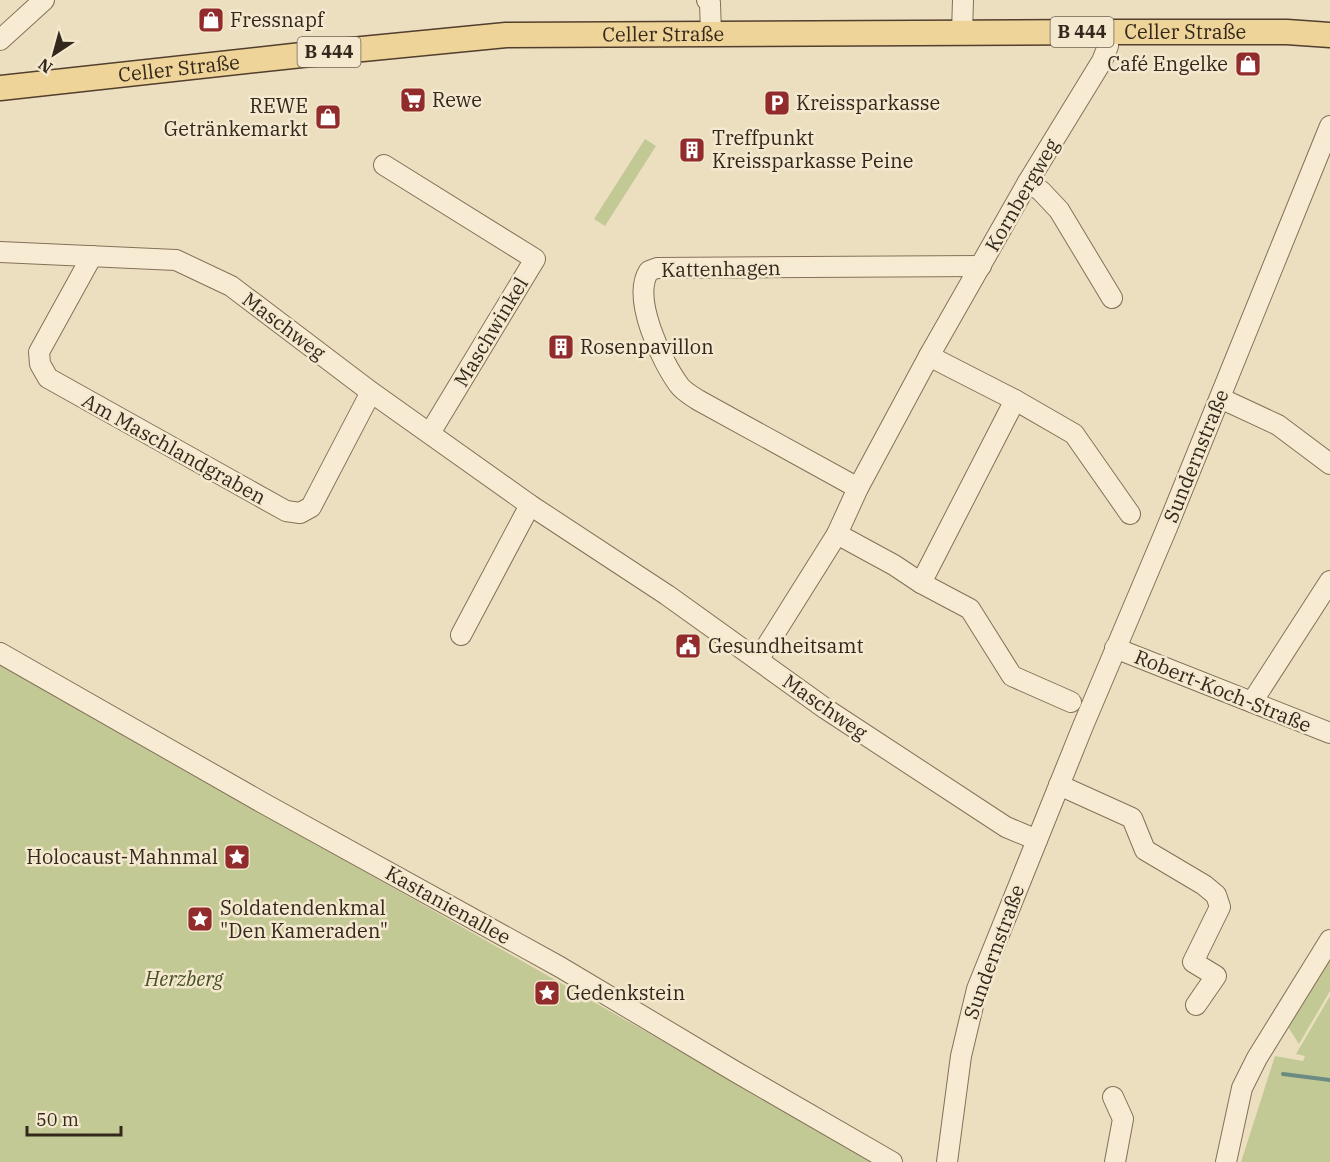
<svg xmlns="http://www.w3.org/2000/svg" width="1330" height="1162" font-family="'IBM Plex Serif',serif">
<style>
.green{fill:#c3c995}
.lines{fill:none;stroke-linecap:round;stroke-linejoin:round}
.stream{stroke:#6b8b83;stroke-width:4}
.minor-casing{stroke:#847059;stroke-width:22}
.major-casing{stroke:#523e2d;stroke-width:27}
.minor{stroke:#f7ecd3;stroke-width:20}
.major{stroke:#eed498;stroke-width:24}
.labels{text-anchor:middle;stroke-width:5;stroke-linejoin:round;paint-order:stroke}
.shield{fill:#f4e9cf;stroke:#6e6252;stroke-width:1.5}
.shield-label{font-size:18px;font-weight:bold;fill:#34281d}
.poi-label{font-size:20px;fill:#34281d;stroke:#f4e9cf;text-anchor:start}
.street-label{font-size:20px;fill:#34281d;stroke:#f4e9cf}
.park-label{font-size:20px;font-style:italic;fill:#455024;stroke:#f4e9cf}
</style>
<rect width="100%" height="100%" fill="#ecdfc0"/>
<!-- green -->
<g class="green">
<path d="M 645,139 L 656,146 L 605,226 L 594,219 Z"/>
<path d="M 0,664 L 875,1162 L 0,1162 Z"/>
<path d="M 1330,958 L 1330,991 L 1299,1044 L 1288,1027 Z"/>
<path d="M 1330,996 L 1330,1162 L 1241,1162 L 1275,1056 L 1303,1061 L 1305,1056 L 1296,1054 Z"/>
</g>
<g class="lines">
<!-- stream -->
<path class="stream" d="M 1283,1074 L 1330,1080"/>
<defs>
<g id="minor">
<path d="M 707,0 L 710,3 L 711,34"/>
<path d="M 962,33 L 963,0"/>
<path d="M 0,40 L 44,0"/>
<path d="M 384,165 L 535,259 L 430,433"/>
<path d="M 1028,182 L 1041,191 L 1059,210 L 1112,298"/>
<path d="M 0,252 L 176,260 L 231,286 L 371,392 L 530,505 L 667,595 L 826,709 L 1006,827 L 1037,840"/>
<path d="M 92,256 L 39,352 L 40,364 L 48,378 L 286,511 L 300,513 L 311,507 L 371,392"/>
<path d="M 1220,398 L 1278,425 L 1330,464"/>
<path d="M 1015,400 L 1074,434 L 1130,514"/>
<path d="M 858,488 L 698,400 C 692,396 683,391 679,385 C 662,362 631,298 649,271 L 657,268 L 981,266"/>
<path d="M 837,534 L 894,565 L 921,583 L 1015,400 L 929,356"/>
<path d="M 921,583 L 970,609 L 1012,676 L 1071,702"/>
<path d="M 461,635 L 530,505"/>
<path d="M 1115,648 L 1330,733"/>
<path d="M 0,653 L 263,803 L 560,967 L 736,1072 L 892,1162"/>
<path d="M 758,660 L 837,534 L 858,488 L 929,356 L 1028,182 L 1102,61 L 1108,46 L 1108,32"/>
<path d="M 1252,702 L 1330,581"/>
<path d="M 1059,785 L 1132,818 L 1145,850 L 1204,885 L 1216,895 L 1220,907 L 1193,962 L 1216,976 L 1196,1005"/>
<path d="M 1113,1097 L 1123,1119 L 1115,1162"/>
<path d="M 947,1162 L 961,1056 L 977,989 L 1083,726 L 1166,530 L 1330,126"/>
<path d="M 1226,1162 L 1242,1088 L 1257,1058 L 1330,940"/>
</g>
<g id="major">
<path id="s1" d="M 0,88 L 311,54 L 506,35 L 1108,32 L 1287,32 L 1330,35"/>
</g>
</defs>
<!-- minor casing -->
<use href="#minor" class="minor-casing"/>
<!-- major casing -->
<use href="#major" class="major-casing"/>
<!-- minor -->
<use href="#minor" class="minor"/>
<!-- major -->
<use href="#major" class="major"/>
</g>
<!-- icons -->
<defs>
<symbol id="shop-square" viewBox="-11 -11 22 22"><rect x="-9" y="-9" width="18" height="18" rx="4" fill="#912b2c" stroke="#f4e9cf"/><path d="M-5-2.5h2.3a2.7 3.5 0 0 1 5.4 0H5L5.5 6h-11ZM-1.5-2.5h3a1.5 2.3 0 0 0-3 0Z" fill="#fff"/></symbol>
<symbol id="supermarket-square" viewBox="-11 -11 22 22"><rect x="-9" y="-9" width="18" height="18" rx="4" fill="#912b2c" stroke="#f4e9cf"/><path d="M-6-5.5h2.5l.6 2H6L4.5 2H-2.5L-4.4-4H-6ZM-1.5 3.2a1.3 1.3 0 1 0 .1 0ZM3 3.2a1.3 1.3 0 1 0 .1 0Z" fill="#fff"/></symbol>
<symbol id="parking-square" viewBox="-11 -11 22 22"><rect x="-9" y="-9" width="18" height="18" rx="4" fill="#912b2c" stroke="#f4e9cf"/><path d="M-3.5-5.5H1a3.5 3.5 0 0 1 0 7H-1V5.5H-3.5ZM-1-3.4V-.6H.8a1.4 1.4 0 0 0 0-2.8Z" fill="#fff"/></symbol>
<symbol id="building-square" viewBox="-11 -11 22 22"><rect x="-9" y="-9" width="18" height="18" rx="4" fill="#912b2c" stroke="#f4e9cf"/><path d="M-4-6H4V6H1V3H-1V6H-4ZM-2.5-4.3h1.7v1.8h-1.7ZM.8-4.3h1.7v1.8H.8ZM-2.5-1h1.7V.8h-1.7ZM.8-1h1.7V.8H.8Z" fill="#fff"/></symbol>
<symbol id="civic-square" viewBox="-11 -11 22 22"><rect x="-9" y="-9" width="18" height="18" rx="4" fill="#912b2c" stroke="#f4e9cf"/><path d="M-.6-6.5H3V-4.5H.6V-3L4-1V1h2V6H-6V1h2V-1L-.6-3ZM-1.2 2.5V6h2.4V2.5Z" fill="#fff"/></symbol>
<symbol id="sight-square" viewBox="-11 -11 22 22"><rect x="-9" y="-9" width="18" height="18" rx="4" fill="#912b2c" stroke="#f4e9cf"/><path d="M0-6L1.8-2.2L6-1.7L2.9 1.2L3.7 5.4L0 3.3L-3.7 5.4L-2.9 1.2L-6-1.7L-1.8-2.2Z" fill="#fff"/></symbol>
</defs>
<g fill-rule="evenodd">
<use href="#shop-square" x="196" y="5" width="30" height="30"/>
<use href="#shop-square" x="1233" y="49" width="30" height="30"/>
<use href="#supermarket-square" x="398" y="85" width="30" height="30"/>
<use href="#parking-square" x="762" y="88" width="30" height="30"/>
<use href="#shop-square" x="313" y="102" width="30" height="30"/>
<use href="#building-square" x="677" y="135" width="30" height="30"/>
<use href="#building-square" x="546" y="332" width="30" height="30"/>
<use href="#civic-square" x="673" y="631" width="30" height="30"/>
<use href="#sight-square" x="222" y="842" width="30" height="30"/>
<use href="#sight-square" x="185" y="904" width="30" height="30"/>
<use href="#sight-square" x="532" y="978" width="30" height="30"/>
</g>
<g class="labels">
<!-- shield labels -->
<g class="shield">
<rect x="1050.5" y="17" width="63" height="30" rx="4.5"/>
<rect x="297.5" y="37" width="63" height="30" rx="4.5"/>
</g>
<g class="shield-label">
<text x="1082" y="38">B 444</text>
<text x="329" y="58">B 444</text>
</g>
<!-- poi labels -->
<g class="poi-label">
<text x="230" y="27">Fressnapf</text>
<text x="1228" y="71" text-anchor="end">Café Engelke</text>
<text x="432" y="107">Rewe</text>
<text x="796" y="110">Kreissparkasse</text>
<text x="308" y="113" text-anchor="end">REWE<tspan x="308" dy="23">Getränkemarkt</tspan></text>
<text x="712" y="145">Treffpunkt<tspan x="712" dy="23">Kreissparkasse Peine</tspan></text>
<text x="580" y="354">Rosenpavillon</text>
<text x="708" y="653">Gesundheitsamt</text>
<text x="218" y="864" text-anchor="end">Holocaust-Mahnmal</text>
<text x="220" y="915">Soldatendenkmal<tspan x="220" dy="23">"Den Kameraden"</tspan></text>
<text x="566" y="1000">Gedenkstein</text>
</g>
<!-- street labels -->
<g class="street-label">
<text dy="7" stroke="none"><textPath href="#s1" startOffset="1188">Celler Straße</textPath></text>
<text dy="7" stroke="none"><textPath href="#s1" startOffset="666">Celler Straße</textPath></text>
<text dy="7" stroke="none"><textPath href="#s1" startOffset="180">Celler Straße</textPath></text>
<text transform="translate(1022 195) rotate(-60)" y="7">Kornbergweg</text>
<text transform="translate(721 269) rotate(-1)" y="7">Kattenhagen</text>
<text transform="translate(284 326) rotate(37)" y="7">Maschweg</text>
<text transform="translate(491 332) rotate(-59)" y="7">Maschwinkel</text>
<text transform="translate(174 449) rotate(29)" y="7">Am Maschlandgraben</text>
<text transform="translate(1196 456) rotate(-68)" y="7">Sundernstraße</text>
<text transform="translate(1223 691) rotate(22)" y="7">Robert-Koch-Straße</text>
<text transform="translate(825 707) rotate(35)" y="7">Maschweg</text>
<text transform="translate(448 905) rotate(29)" y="7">Kastanienallee</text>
<text transform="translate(994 952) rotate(-70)" y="7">Sundernstraße</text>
</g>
<!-- park labels -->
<g class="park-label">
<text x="184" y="986">Herzberg</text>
</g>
</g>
<!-- north arrow -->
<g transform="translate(54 54) rotate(216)" stroke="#f4e9cf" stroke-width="4.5" paint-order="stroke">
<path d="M0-4.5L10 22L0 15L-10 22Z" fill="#34281d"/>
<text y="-9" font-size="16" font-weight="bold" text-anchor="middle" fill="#34281d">N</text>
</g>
<!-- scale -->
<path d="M27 1126v9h94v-9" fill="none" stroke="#34281d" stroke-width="3"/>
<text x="36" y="1126" font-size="18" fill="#34281d" stroke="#f4e9cf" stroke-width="4.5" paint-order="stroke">50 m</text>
</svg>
